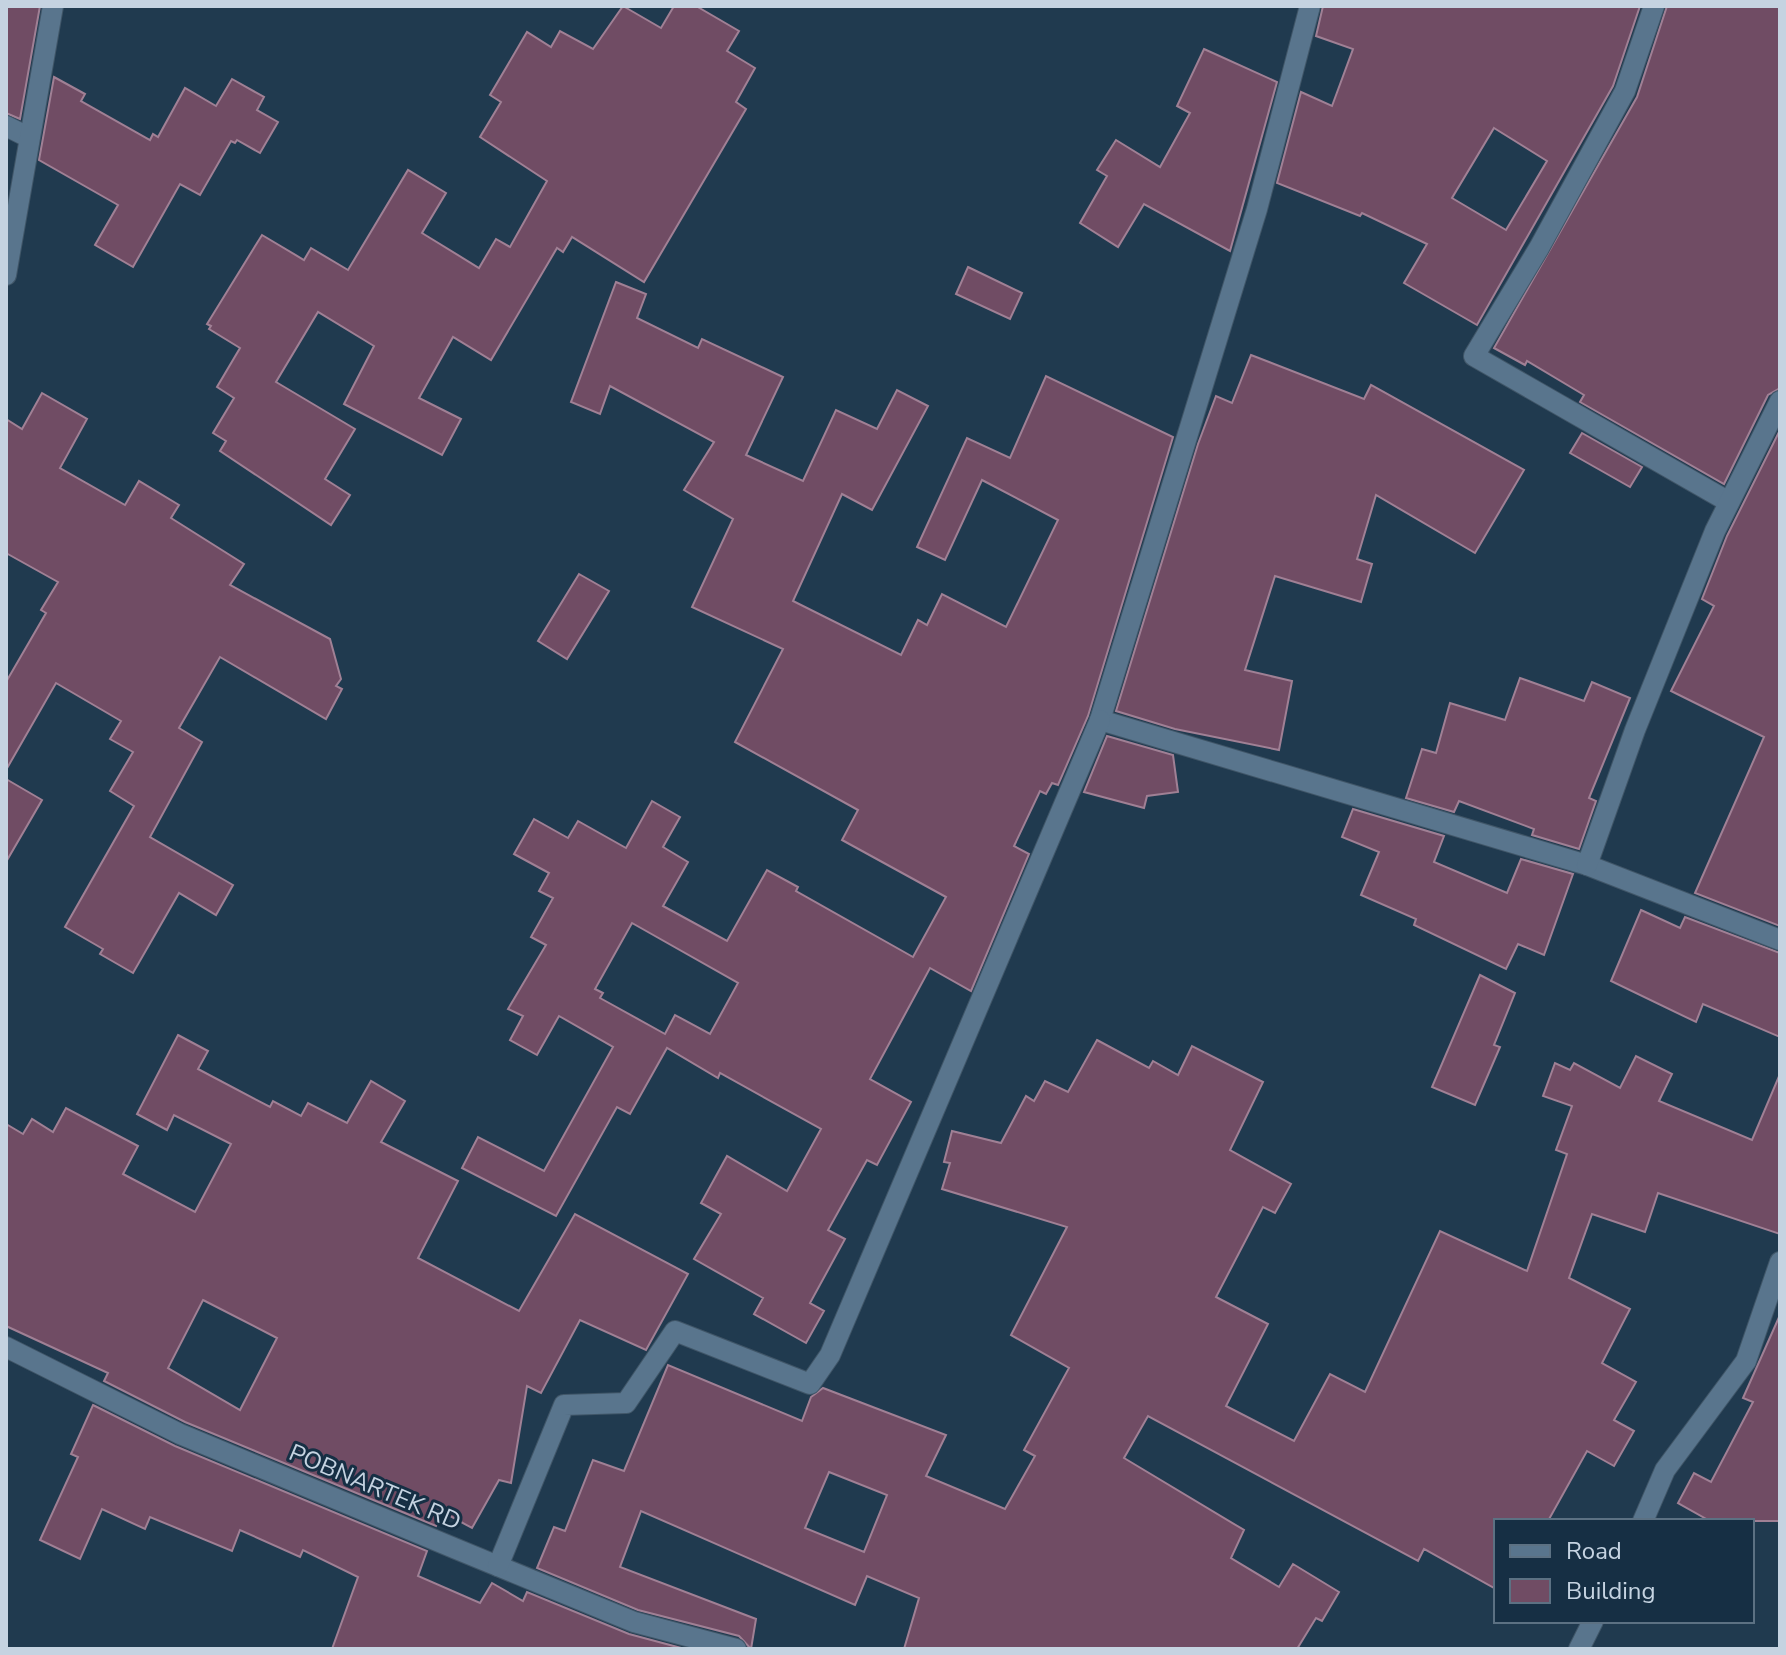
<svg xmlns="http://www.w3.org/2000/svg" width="1786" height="1655" font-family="'Nunito Sans',sans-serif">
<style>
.building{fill:#704c64;stroke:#a08095;stroke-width:2;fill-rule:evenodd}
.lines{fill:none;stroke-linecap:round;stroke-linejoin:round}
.minor-casing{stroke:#405668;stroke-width:22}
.minor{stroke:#59758d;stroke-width:20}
.labels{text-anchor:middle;stroke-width:6;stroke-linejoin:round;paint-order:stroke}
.street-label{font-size:24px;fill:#c5d3e1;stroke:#162f44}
</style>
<rect width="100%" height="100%" fill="#203a4f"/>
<!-- building -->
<g class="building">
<path d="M 6,6 L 40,6 L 20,119 L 6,113 Z"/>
<path d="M 623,6 L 661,28 L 674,6 L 696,6 L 739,31 L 727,51 L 755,68 L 736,102 L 746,109 L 644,282 L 572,237 L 563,252 L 557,248 L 491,360 L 453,337 L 419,398 L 461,419 L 442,455 L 344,404 L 374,346 L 318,312 L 276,382 L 355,429 L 325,479 L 350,495 L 331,525 L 220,451 L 226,441 L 213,433 L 234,398 L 217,387 L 240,348 L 209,329 L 211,326 L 207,324 L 262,235 L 304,260 L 311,248 L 348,270 L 408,170 L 446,193 L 422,233 L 479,268 L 496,239 L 510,247 L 547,181 L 480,137 L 501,102 L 490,95 L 527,32 L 551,47 L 560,31 L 593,49 Z"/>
<path d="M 1323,6 L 1640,6 L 1613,86 L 1477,325 L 1404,283 L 1427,244 L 1362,213 L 1360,216 L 1277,183 L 1301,92 L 1332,106 L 1353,49 L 1316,36 ZM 1494,128 L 1547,161 L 1506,230 L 1452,198 Z"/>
<path d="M 1667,6 L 1780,6 L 1780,388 L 1768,395 L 1724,484 L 1580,402 L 1584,395 L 1527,361 L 1525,365 L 1494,348 L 1637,97 Z"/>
<path d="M 1204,49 L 1277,82 L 1230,251 L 1144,204 L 1118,247 L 1080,223 L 1107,176 L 1097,170 L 1116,140 L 1160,167 L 1190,113 L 1177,106 Z"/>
<path d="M 54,77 L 85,94 L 81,101 L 150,140 L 153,134 L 158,137 L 185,88 L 216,106 L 232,79 L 264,97 L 257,110 L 278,122 L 260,153 L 237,140 L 235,143 L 231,141 L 200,195 L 180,184 L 133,267 L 95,245 L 118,205 L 39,160 Z"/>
<path d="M 968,267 L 1022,293 L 1010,319 L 956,294 Z"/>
<path d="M 616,282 L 646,294 L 637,318 L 698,348 L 702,339 L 783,377 L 746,455 L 803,481 L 836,410 L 877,429 L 897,390 L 928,406 L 872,510 L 842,494 L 793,601 L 901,655 L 918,620 L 927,625 L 942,594 L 1006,627 L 1058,520 L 982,480 L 945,560 L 917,547 L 967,438 L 1010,458 L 1046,376 L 1173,437 L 1088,716 L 1058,785 L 1052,783 L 1046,794 L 1040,791 L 1014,846 L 1029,854 L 971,991 L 930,968 L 870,1079 L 911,1102 L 877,1165 L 867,1160 L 828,1230 L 845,1239 L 810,1303 L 824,1311 L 806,1343 L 754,1314 L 763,1298 L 694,1259 L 721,1214 L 701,1203 L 727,1156 L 787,1191 L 821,1129 L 720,1073 L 718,1078 L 667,1048 L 630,1114 L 617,1107 L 556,1216 L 462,1168 L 478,1137 L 544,1171 L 613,1047 L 559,1016 L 537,1055 L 510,1040 L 523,1016 L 508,1009 L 546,945 L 531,937 L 553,898 L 539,891 L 549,873 L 514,854 L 534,819 L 568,838 L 578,821 L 626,848 L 652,801 L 680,817 L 663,847 L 688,862 L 663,906 L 727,941 L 767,870 L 798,887 L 796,891 L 913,957 L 946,897 L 842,840 L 858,810 L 735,742 L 783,649 L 692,607 L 733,519 L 684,490 L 714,442 L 610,386 L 600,414 L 571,402 ZM 632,923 L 738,983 L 710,1034 L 675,1015 L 665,1034 L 600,998 L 603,993 L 595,989 Z"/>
<path d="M 1251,355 L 1364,399 L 1371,385 L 1524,470 L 1475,553 L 1376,495 L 1357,559 L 1372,564 L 1361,602 L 1275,576 L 1245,670 L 1292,681 L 1279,750 L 1175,729 L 1116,711 L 1198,444 L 1216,396 L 1232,403 Z"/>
<path d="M 42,393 L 87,419 L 60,468 L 125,505 L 139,481 L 179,505 L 171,518 L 244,564 L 230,585 L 330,639 L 341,679 L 336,686 L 342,689 L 326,719 L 220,657 L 179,728 L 202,742 L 150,837 L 233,885 L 216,915 L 179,893 L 133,973 L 100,954 L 103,949 L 65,927 L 134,806 L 110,791 L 133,752 L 110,739 L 121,721 L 56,683 L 6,770 L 6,682 L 46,613 L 41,610 L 58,582 L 6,553 L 6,419 L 22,429 Z"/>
<path d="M 1780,430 L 1780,926 L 1695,893 L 1764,737 L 1671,691 L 1714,606 L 1702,599 L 1727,536 Z"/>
<path d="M 1582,433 L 1642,467 L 1630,487 L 1570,453 Z"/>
<path d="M 579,574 L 609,591 L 567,659 L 538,641 Z"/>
<path d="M 1520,678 L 1584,701 L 1592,682 L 1630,698 L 1589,798 L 1596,801 L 1579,849 L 1532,835 L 1534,829 L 1459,801 L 1454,812 L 1406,798 L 1422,749 L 1436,753 L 1450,703 L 1505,720 Z"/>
<path d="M 1107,736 L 1173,755 L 1178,792 L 1147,796 L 1144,808 L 1084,792 Z"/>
<path d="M 6,779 L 42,800 L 6,862 Z"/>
<path d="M 1353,809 L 1444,836 L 1434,862 L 1507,893 L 1521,859 L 1573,874 L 1544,955 L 1518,944 L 1506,969 L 1414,925 L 1416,919 L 1361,895 L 1379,852 L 1342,837 Z"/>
<path d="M 1641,910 L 1680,928 L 1685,917 L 1780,953 L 1780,1037 L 1703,1004 L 1696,1022 L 1611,981 Z"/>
<path d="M 1480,975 L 1515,993 L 1494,1045 L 1500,1047 L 1475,1105 L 1432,1087 Z"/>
<path d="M 178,1035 L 208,1051 L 198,1069 L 270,1107 L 273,1101 L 301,1116 L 308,1103 L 347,1123 L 371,1081 L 405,1101 L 381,1142 L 458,1181 L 418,1258 L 519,1311 L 575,1214 L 688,1274 L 646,1350 L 580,1320 L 541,1393 L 527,1386 L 511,1483 L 499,1480 L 472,1528 L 441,1511 L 436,1526 L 185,1422 L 104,1381 L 108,1373 L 6,1326 L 6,1124 L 23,1134 L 32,1119 L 53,1132 L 66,1108 L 138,1146 L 123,1174 L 195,1212 L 231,1144 L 174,1115 L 167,1130 L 137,1114 ZM 203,1300 L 277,1338 L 240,1410 L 168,1368 Z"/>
<path d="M 1097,1040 L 1149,1068 L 1153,1061 L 1178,1075 L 1192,1046 L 1263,1082 L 1230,1150 L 1291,1184 L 1275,1213 L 1263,1207 L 1216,1297 L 1268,1324 L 1226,1406 L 1294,1441 L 1330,1374 L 1365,1392 L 1440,1231 L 1527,1271 L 1567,1154 L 1556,1150 L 1572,1106 L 1543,1096 L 1555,1063 L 1570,1070 L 1574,1063 L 1620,1088 L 1636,1056 L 1672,1074 L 1659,1101 L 1752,1140 L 1780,1074 L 1780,1234 L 1658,1193 L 1645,1232 L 1592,1214 L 1569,1278 L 1630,1309 L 1602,1363 L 1636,1382 L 1614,1420 L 1634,1431 L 1614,1466 L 1587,1451 L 1548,1521 L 1496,1521 L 1496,1589 L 1424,1549 L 1418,1561 L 1148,1416 L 1124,1458 L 1244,1530 L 1231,1558 L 1279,1587 L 1293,1564 L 1339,1592 L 1322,1621 L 1316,1618 L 1297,1649 L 904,1649 L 919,1598 L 867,1576 L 855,1605 L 641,1511 L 620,1567 L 756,1619 L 751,1649 L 739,1636 L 638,1610 L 537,1568 L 554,1527 L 565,1531 L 593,1460 L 624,1471 L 668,1365 L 802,1421 L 811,1397 L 823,1388 L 946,1435 L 926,1476 L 1005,1509 L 1035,1456 L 1024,1450 L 1069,1368 L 1011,1335 L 1067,1227 L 942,1189 L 950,1163 L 944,1162 L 952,1131 L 1001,1143 L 1026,1096 L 1034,1101 L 1045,1081 L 1068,1092 ZM 829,1472 L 887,1495 L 864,1552 L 805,1528 Z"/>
<path d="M 1780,1315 L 1780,1521 L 1710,1521 L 1678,1503 L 1694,1473 L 1711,1482 L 1753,1402 L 1743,1398 Z"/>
<path d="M 93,1405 L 175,1446 L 427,1551 L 418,1576 L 480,1603 L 492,1583 L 523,1601 L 527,1592 L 629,1634 L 685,1649 L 332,1649 L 358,1577 L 303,1550 L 300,1557 L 240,1530 L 232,1551 L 150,1517 L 145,1529 L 102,1509 L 80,1559 L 40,1540 L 78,1457 L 71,1454 Z"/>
</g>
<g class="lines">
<defs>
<g id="minor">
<path d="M 1310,6 L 1257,209 L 1100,720 L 1587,865 L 1780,940"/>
<path d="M 1654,6 L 1625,91 L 1539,248 L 1474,356 L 1729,502"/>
<path d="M 6,126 L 28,137"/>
<path d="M 6,275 L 53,6"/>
<path d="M 1587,865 L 1635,730 L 1715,531 L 1780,401"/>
<path d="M 6,1347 L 180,1434 L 454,1548 L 634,1622 L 736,1649"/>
<path d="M 1643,1521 L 1665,1470 L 1746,1361 L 1780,1262"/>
<path d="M 498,1566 L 564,1405 L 626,1403 L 675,1331 L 810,1384 L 830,1355 L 1100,720"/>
<path d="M 1579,1649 L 1593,1621"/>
</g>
</defs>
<!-- minor casing -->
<use href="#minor" class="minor-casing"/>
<!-- minor -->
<use href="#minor" class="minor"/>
</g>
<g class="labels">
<!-- street labels -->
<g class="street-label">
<text transform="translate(375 1487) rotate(23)" y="8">POBNARTEK RD</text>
</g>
</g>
<!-- border -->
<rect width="1786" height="1655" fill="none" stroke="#c5d3e1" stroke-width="16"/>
<!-- legend -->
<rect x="1494" y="1519" width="260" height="104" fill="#162f44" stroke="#5c7183" stroke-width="2"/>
<rect x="1510" y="1545" width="40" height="12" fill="#59758d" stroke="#5c7183" stroke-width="2"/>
<text x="1566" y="1559" font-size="24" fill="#c5d3e1">Road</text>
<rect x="1510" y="1579" width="40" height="24" fill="#704c64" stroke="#5c7183" stroke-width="2"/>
<text x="1566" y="1599" font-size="24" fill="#c5d3e1">Building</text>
</svg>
